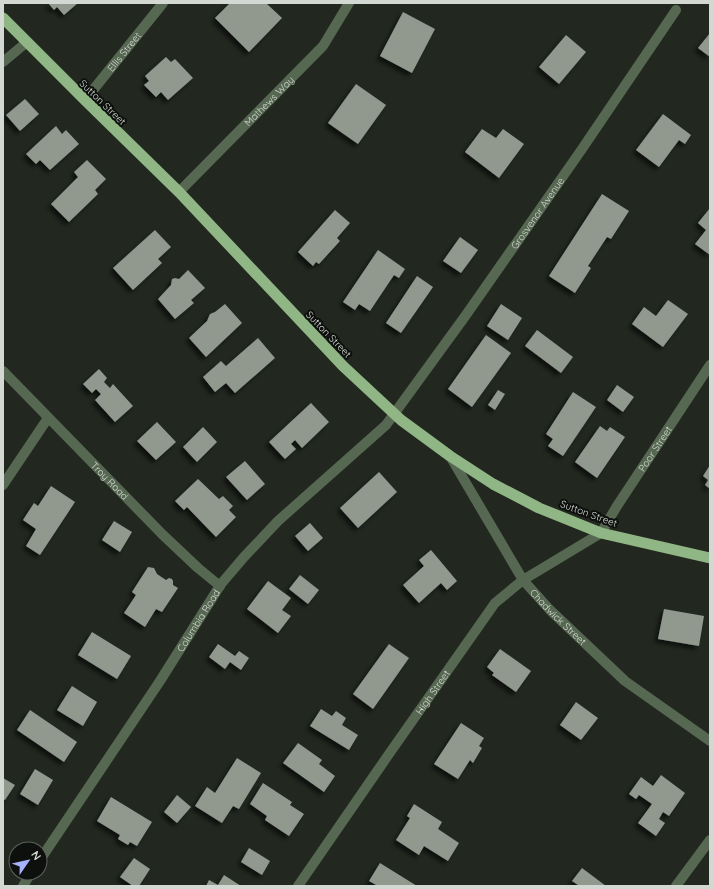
<svg xmlns="http://www.w3.org/2000/svg" width="713" height="889" font-family="Quicksand,sans-serif">
<style>
.building{fill:#91998f;filter:url(#shadow)}
.lines{fill:none;stroke-linecap:round;stroke-linejoin:round}
.minor{stroke:#576852;stroke-width:10}
.tertiary{stroke:#576852;stroke-width:10}
.trunk{stroke:#8fb684;stroke-width:11}
.labels{text-anchor:middle;stroke-width:4;stroke-linejoin:round;paint-order:stroke}
.street-label{font-size:10px;fill:#d4d8d3;stroke:#0d100c}
</style>
<defs>
<filter id="shadow"><feDropShadow dx="-3.5" dy="3.5" stdDeviation="2" flood-color="#0009"/></filter>
</defs>
<rect width="100%" height="100%" fill="#222820"/>
<!-- building -->
<g class="building">
<path d="M 48,3 L 78,3 L 64,15 L 57,7 L 54,10 Z"/>
<path d="M 230,3 L 266,3 L 282,18 L 249,52 L 215,18 Z"/>
<path d="M 403,12 L 435,29 L 412,73 L 380,56 Z"/>
<path d="M 710,33 L 710,57 L 698,48 Z"/>
<path d="M 566,35 L 586,52 L 559,84 L 539,67 Z"/>
<path d="M 166,57 L 171,62 L 175,59 L 193,78 L 168,100 L 161,92 L 156,97 L 144,85 L 149,81 L 145,76 Z"/>
<path d="M 356,84 L 386,105 L 358,144 L 328,123 Z"/>
<path d="M 25,99 L 39,114 L 20,131 L 6,115 Z"/>
<path d="M 663,114 L 691,135 L 685,144 L 679,140 L 659,167 L 636,150 Z"/>
<path d="M 56,126 L 62,134 L 66,130 L 79,144 L 50,170 L 40,160 L 36,164 L 26,154 Z"/>
<path d="M 482,129 L 496,138 L 503,129 L 524,144 L 499,178 L 465,152 Z"/>
<path d="M 87,160 L 106,179 L 95,190 L 98,194 L 69,222 L 51,204 L 78,177 L 74,172 Z"/>
<path d="M 602,194 L 629,211 L 611,239 L 607,237 L 588,266 L 591,268 L 575,293 L 549,276 Z"/>
<path d="M 710,208 L 710,255 L 695,244 L 706,230 L 698,223 Z"/>
<path d="M 335,210 L 350,223 L 337,238 L 340,241 L 319,264 L 316,262 L 313,266 L 298,252 Z"/>
<path d="M 155,230 L 171,247 L 158,259 L 162,263 L 133,290 L 113,268 Z"/>
<path d="M 460,237 L 478,250 L 461,273 L 443,261 Z"/>
<path d="M 378,250 L 405,269 L 399,278 L 394,275 L 370,311 L 359,304 L 355,310 L 343,302 Z"/>
<path d="M 188,270 L 205,288 L 191,300 L 194,303 L 175,319 L 158,299 L 171,285 L 172,279 L 175,278 L 179,279 Z"/>
<path d="M 417,276 L 433,287 L 401,333 L 386,323 Z"/>
<path d="M 668,300 L 688,314 L 663,347 L 632,324 L 644,307 L 656,316 Z"/>
<path d="M 225,304 L 242,323 L 206,357 L 189,338 L 207,321 L 210,314 L 215,312 Z"/>
<path d="M 501,304 L 522,318 L 508,340 L 487,326 Z"/>
<path d="M 537,330 L 573,357 L 561,373 L 525,346 Z"/>
<path d="M 486,335 L 511,353 L 472,407 L 448,389 Z"/>
<path d="M 258,338 L 275,358 L 235,393 L 226,383 L 215,392 L 203,377 L 221,361 L 226,366 Z"/>
<path d="M 99,369 L 107,378 L 104,382 L 110,388 L 113,384 L 133,406 L 115,422 L 95,400 L 101,394 L 96,389 L 92,393 L 83,384 Z"/>
<path d="M 617,385 L 634,397 L 623,412 L 607,400 Z"/>
<path d="M 498,390 L 505,394 L 495,410 L 488,405 Z"/>
<path d="M 573,392 L 596,407 L 563,456 L 548,446 L 553,439 L 546,434 Z"/>
<path d="M 311,403 L 329,422 L 302,448 L 295,440 L 291,444 L 296,449 L 285,459 L 269,442 Z"/>
<path d="M 157,422 L 176,442 L 156,460 L 137,441 Z"/>
<path d="M 600,426 L 607,431 L 610,427 L 625,437 L 597,478 L 575,462 Z"/>
<path d="M 203,427 L 217,442 L 197,462 L 183,447 Z"/>
<path d="M 245,461 L 265,484 L 247,500 L 226,477 Z"/>
<path d="M 710,465 L 710,489 L 705,485 L 708,480 L 703,476 Z"/>
<path d="M 379,472 L 397,492 L 358,528 L 340,508 Z"/>
<path d="M 198,479 L 219,499 L 223,496 L 233,506 L 229,510 L 236,517 L 216,537 L 187,507 L 184,510 L 175,501 Z"/>
<path d="M 51,486 L 75,502 L 40,555 L 26,546 L 36,529 L 23,520 L 34,503 L 38,506 Z"/>
<path d="M 114,521 L 132,532 L 120,552 L 102,540 Z"/>
<path d="M 310,523 L 323,538 L 308,551 L 295,536 Z"/>
<path d="M 431,550 L 457,581 L 447,590 L 441,583 L 419,603 L 403,585 L 424,566 L 419,560 Z"/>
<path d="M 148,567 L 154,568 L 157,574 L 166,580 L 169,578 L 172,579 L 173,581 L 173,585 L 178,588 L 162,612 L 156,609 L 145,627 L 124,613 L 136,595 L 132,592 Z"/>
<path d="M 300,575 L 319,590 L 308,604 L 289,589 Z"/>
<path d="M 268,581 L 291,598 L 282,610 L 291,616 L 278,633 L 247,609 Z"/>
<path d="M 664,609 L 704,616 L 699,646 L 658,639 Z"/>
<path d="M 92,632 L 131,656 L 117,679 L 78,655 Z"/>
<path d="M 218,644 L 235,656 L 239,651 L 249,658 L 241,670 L 230,662 L 225,669 L 209,657 Z"/>
<path d="M 389,644 L 409,658 L 373,709 L 353,694 Z"/>
<path d="M 500,649 L 531,671 L 516,692 L 492,675 L 494,673 L 487,667 Z"/>
<path d="M 72,686 L 97,702 L 83,726 L 57,710 Z"/>
<path d="M 576,702 L 598,718 L 581,740 L 560,725 Z"/>
<path d="M 321,709 L 332,716 L 336,711 L 346,718 L 342,725 L 358,735 L 349,750 L 310,726 Z"/>
<path d="M 30,710 L 77,742 L 64,762 L 17,730 Z"/>
<path d="M 461,723 L 484,738 L 479,746 L 482,748 L 473,763 L 470,760 L 458,779 L 434,764 Z"/>
<path d="M 298,743 L 322,760 L 319,764 L 335,776 L 324,792 L 283,763 Z"/>
<path d="M 237,758 L 261,773 L 239,809 L 233,806 L 222,823 L 195,806 L 207,787 L 215,793 Z"/>
<path d="M 35,769 L 53,780 L 38,805 L 20,794 Z"/>
<path d="M 661,775 L 685,793 L 669,816 L 663,812 L 659,819 L 665,823 L 656,836 L 638,823 L 652,804 L 639,795 L 636,799 L 629,794 L 641,777 L 653,786 Z"/>
<path d="M 3,778 L 15,785 L 5,800 L 3,799 Z"/>
<path d="M 263,783 L 292,802 L 290,805 L 304,814 L 289,836 L 265,820 L 267,816 L 250,804 Z"/>
<path d="M 177,795 L 191,807 L 177,823 L 164,812 Z"/>
<path d="M 111,797 L 152,822 L 137,846 L 130,842 L 128,845 L 118,839 L 120,835 L 97,821 Z"/>
<path d="M 414,804 L 442,822 L 438,829 L 459,843 L 448,861 L 424,846 L 419,855 L 396,840 L 410,818 L 407,816 Z"/>
<path d="M 249,848 L 270,861 L 262,875 L 241,862 Z"/>
<path d="M 134,858 L 150,869 L 139,886 L 133,886 L 120,877 Z"/>
<path d="M 380,863 L 417,886 L 378,886 L 369,881 Z"/>
<path d="M 582,868 L 606,886 L 577,886 L 578,885 L 572,881 Z"/>
<path d="M 224,875 L 241,886 L 206,886 L 209,880 L 218,885 Z"/>
</g>
<g class="lines">
<!-- minor -->
<g class="minor">
<path d="M 3,62 L 27,42"/>
<path id="s1" d="M 85,100 L 163,3"/>
<path id="s2" d="M 179,192 L 323,46 L 349,3"/>
<path id="s3" d="M 3,371 L 162,534 L 198,568 L 220,586"/>
<path id="s4" d="M 450,456 L 523,580 L 550,610 L 625,681 L 710,741"/>
<path d="M 3,485 L 48,418"/>
<path id="s5" d="M 601,533 L 617,506 L 710,365"/>
<path id="s6" d="M 40,860 L 160,681 L 221,584 L 244,557 L 278,521 L 386,425 L 466,315 L 582,149 L 676,10"/>
<path d="M 23,886 L 31,873"/>
<path d="M 676,886 L 710,840"/>
</g>
<!-- tertiary -->
<path class="tertiary" id="s7" d="M 298,886 L 389,754 L 495,603 L 523,580 L 601,533"/>
<!-- trunk -->
<path class="trunk" d="M 3,18 L 85,100 L 179,192 L 343,366 L 401,420 L 450,456 L 493,484 L 539,508 L 601,533 L 710,558"/>
</g>
<g class="labels">
<!-- street labels -->
<g class="street-label">
<text dy="4" stroke="none"><textPath href="#s1" startOffset="62">Ellis Street</textPath></text>
<text dy="4" stroke="none"><textPath href="#s2" startOffset="128">Mathews Way</textPath></text>
<text transform="translate(103 102) rotate(44)" y="4">Sutton Street</text>
<text dy="4" stroke="none"><textPath href="#s6" startOffset="820">Grosvenor Avenue</textPath></text>
<text transform="translate(329 334) rotate(46)" y="4">Sutton Street</text>
<text dy="4" stroke="none"><textPath href="#s5" startOffset="100">Poor Street</textPath></text>
<text dy="4" stroke="none"><textPath href="#s3" startOffset="153">Troy Road</textPath></text>
<text transform="translate(589 513) rotate(20)" y="4">Sutton Street</text>
<text dy="4" stroke="none"><textPath href="#s4" startOffset="195">Chadwick Street</textPath></text>
<text dy="4" stroke="none"><textPath href="#s6" startOffset="287">Columbia Road</textPath></text>
<text dy="4" stroke="none"><textPath href="#s7" startOffset="236">High Street</textPath></text>
</g>
</g>
<!-- border -->
<rect width="713" height="889" fill="none" stroke="#d4d8d3" stroke-width="8"/>
<!-- north arrow -->
<g transform="translate(28 861) rotate(56)"><circle r="19" fill="#0d100c" stroke="#5d605c"/>
<path d="M0-3L7 15L0 10L-7 15Z" fill="#a7b1fc"/>
<text y="-6" font-size="11" font-weight="bold" text-anchor="middle" fill="#d4d8d3">N</text>
</g>
</svg>
